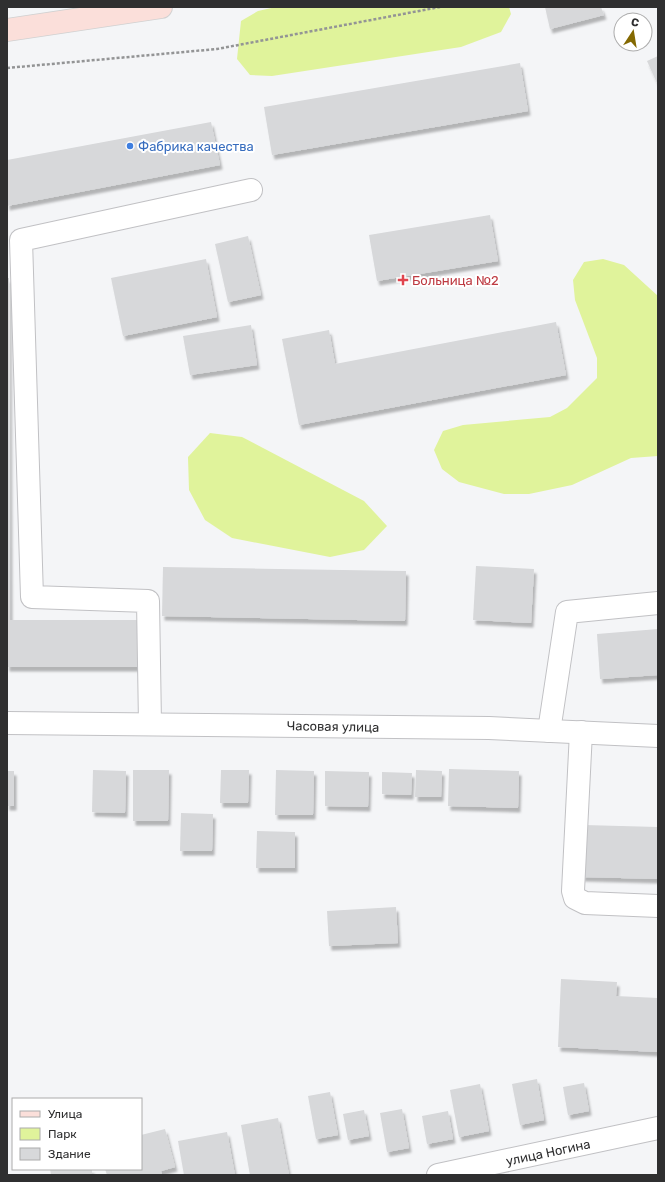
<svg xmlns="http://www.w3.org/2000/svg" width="665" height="1182" font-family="Rubik,sans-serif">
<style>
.green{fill:#e0f39b}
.building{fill:#d7d8da;filter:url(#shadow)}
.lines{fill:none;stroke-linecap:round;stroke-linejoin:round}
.minor-casing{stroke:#c1c1c4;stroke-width:24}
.major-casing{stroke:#d1d1d1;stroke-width:24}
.path{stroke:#939495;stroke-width:2.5;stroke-dasharray:3 2;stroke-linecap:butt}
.minor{stroke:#fff;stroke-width:22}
.major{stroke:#fbdfda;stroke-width:22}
.shop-dot{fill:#3f7fe0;stroke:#fff;stroke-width:1.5}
.health-dot{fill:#e0444e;stroke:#fff;stroke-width:1.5}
.labels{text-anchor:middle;stroke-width:4;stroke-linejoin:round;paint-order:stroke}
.shop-label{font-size:13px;fill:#366cbe;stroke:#fff;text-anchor:start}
.health-label{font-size:13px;fill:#be3a42;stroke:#fff;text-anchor:start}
.street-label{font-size:13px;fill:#2f2f30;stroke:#fff}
</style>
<defs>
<filter id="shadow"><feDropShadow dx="2.5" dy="4.5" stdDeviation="1" flood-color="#0004"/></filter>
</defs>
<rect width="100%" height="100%" fill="#f4f5f7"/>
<!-- green -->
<g class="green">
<path d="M 276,7 L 509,7 L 511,14 L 501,32 L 461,47 L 272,76 L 250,75 L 237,59 L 241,21 L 258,11 Z"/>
<path d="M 603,259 L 624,265 L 658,296 L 658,456 L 631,458 L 572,485 L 529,494 L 504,494 L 459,482 L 442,469 L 434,450 L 443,431 L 463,425 L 550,417 L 567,408 L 597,378 L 597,358 L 575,300 L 573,280 L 584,262 Z"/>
<path d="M 210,433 L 242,437 L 364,501 L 387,526 L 364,550 L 330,557 L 232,538 L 205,520 L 189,490 L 188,457 Z"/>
</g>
<!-- building -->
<g class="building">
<path d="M 545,7 L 601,7 L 604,15 L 550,29 Z"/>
<path d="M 658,56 L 658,85 L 647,61 Z"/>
<path d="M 520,63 L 528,111 L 272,155 L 264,107 Z"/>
<path d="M 211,122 L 220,165 L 7,206 L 7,160 Z"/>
<path d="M 490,215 L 498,261 L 377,281 L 369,235 Z"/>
<path d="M 248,236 L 261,295 L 228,302 L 215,244 Z"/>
<path d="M 206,259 L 217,317 L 123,336 L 111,278 Z"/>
<path d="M 7,278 L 9,278 L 10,620 L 139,620 L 139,667 L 7,667 Z"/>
<path d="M 556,322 L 566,375 L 299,425 L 282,339 L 329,330 L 335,364 Z"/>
<path d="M 251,325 L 257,365 L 190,375 L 183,336 Z"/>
<path d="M 476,566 L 534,569 L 531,623 L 473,620 Z"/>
<path d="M 163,567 L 406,571 L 405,621 L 162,616 Z"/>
<path d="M 658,629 L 658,675 L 600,679 L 597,634 Z"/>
<path d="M 449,769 L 519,771 L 518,808 L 448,806 Z"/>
<path d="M 93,770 L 126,771 L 125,813 L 92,812 Z"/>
<path d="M 133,770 L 169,770 L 168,821 L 133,821 Z"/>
<path d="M 221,770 L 249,770 L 248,803 L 220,803 Z"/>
<path d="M 276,770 L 314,771 L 313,815 L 275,815 Z"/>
<path d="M 416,770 L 442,771 L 441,797 L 415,797 Z"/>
<rect x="7" y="771" width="7" height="35"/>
<path d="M 325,771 L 369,772 L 368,807 L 325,806 Z"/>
<path d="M 382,772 L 412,773 L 411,795 L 382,794 Z"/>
<path d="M 181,813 L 213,814 L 212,851 L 180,851 Z"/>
<path d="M 584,825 L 658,827 L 658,879 L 582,877 Z"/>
<path d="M 257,831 L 295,832 L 295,868 L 256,868 Z"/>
<path d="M 396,907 L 398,943 L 329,946 L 327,911 Z"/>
<path d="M 561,979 L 617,982 L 616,996 L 658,998 L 658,1052 L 558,1047 Z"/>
<path d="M 537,1079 L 544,1120 L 520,1125 L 512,1084 Z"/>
<path d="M 584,1083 L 589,1111 L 568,1115 L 563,1087 Z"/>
<path d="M 480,1084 L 489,1131 L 459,1137 L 450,1090 Z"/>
<path d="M 330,1092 L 338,1135 L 316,1139 L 308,1096 Z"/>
<path d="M 402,1109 L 409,1148 L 387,1152 L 380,1113 Z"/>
<path d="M 364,1110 L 369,1136 L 348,1140 L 343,1114 Z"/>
<path d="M 448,1111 L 453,1139 L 427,1144 L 422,1116 Z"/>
<path d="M 278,1118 L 289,1175 L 250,1175 L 241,1125 Z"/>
<path d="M 165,1129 L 175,1167 L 161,1171 L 162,1175 L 107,1175 L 105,1169 L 141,1169 L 141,1135 Z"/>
<path d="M 227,1132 L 235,1175 L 184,1175 L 178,1141 Z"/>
<path d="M 50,1169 L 92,1169 L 92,1175 L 51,1175 Z"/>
</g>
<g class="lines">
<defs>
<g id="minor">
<path d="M 7,723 L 489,728 L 658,736"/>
<path d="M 150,724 L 148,601 L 32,597 L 21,240 L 251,190"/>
<path d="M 549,731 L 567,612 L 658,603"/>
<path d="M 581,732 L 573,891 L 575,898 L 585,903 L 658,906"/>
<path d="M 438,1175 L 658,1128"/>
</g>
<path id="major" d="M 7,30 L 161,7"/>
</defs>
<!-- minor casing -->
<use href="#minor" class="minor-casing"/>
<!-- major casing -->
<use href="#major" class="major-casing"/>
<!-- path -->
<path class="path" d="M 7,68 L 217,49 L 440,7"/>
<!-- minor -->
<use href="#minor" class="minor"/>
<!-- major -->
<use href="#major" class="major"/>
</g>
<!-- markers -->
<circle class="shop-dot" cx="130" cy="146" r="4"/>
<path class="health-dot" d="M401 274h4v4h4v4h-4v4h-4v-4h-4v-4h4z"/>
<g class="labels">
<!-- shop labels -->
<g class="shop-label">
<text x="138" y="151">Фабрика качества</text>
</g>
<!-- health labels -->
<g class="health-label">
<text x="412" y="285">Больница №2</text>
</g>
<!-- street labels -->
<g class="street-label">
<text transform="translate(333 726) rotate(1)" y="5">Часовая улица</text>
<text transform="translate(548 1152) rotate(-12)" y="5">улица Ногина</text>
</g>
</g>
<!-- border -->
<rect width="665" height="1182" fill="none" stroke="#2f2f30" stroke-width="16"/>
<!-- legend -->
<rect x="12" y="1098" width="130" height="72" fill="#ffffff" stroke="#acacac"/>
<rect x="20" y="1111" width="20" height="6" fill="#fbdfda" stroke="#acacac"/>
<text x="48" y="1118" font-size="12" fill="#2f2f30">Улица</text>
<rect x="20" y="1128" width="20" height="12" fill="#e0f39b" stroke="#acacac"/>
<text x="48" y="1138" font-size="12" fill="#2f2f30">Парк</text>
<rect x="20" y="1148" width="20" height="12" fill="#d7d8da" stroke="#acacac"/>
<text x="48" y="1158" font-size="12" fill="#2f2f30">Здание</text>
<!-- north arrow -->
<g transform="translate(633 32) rotate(12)"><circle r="19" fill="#ffffff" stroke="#acacac"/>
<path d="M0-3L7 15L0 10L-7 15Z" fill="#846902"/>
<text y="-6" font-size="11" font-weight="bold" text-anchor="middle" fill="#2f2f30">С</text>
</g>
</svg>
